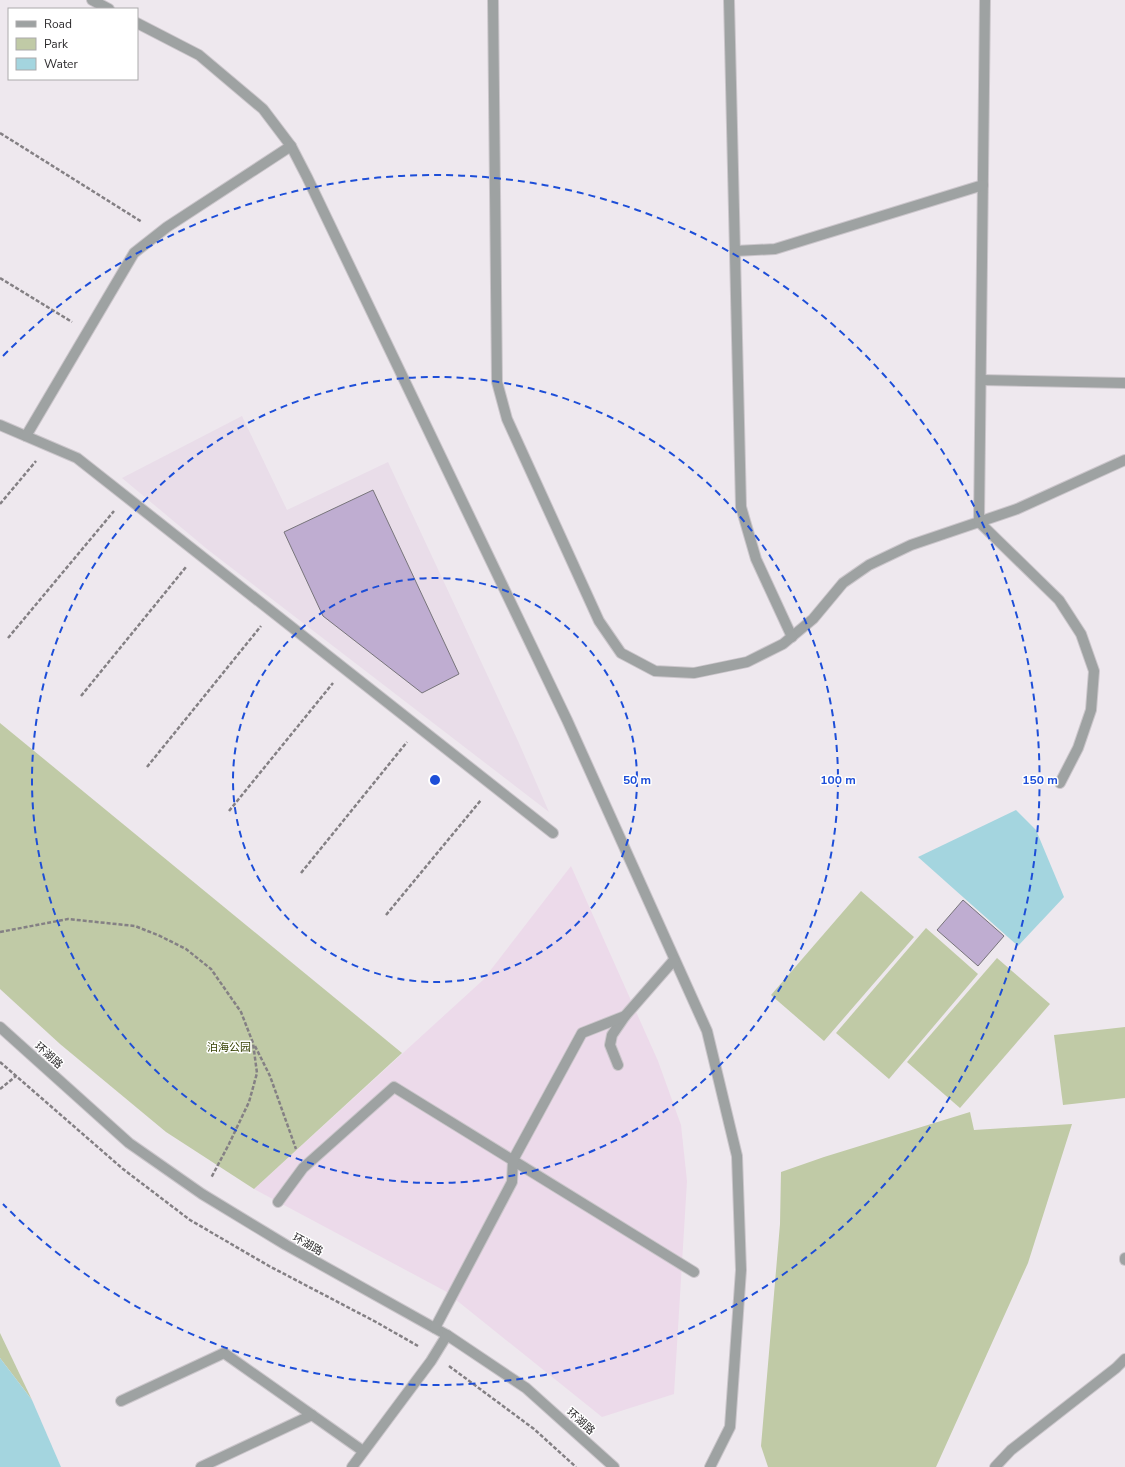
<svg xmlns="http://www.w3.org/2000/svg" width="1125" height="1467" font-family="'Nunito Sans','Noto Sans SC',sans-serif">
<style>
.commercial{fill:#ecdaea}
.built{fill:#e9dde9}
.green{fill:#c0caa6}
.water{fill:#a4d5df}
.building{fill:#bfadd1;stroke:#77747a}
.lines{fill:none;stroke-linecap:round;stroke-linejoin:round}
.minor-casing{stroke:#cbc6cb;stroke-width:12}
.path{stroke:#848084;stroke-width:2.5;stroke-dasharray:4 2;stroke-linecap:butt}
.minor{stroke:#9ea2a2;stroke-width:10}
.ring{fill:none;stroke:#1d4ed8;stroke-width:2;stroke-dasharray:7 5}
.labels{text-anchor:middle;stroke-width:3;stroke-linejoin:round;paint-order:stroke}
.park-label{font-size:11px;fill:#354000;stroke:#fff}
.street-label{font-size:11px;fill:#2c2a2c;stroke:#fff}
.centre{fill:#1d4ed8;stroke:#fff;stroke-width:2}
.ring-label{font-size:12px;text-anchor:middle;font-weight:bold;fill:#1d4ed8;stroke:#fff;stroke-width:3;stroke-linejoin:round;paint-order:stroke}
</style>
<rect width="100%" height="100%" fill="#eee8ee"/>
<!-- commercial -->
<path class="commercial" d="M 571,866 L 658,1061 L 681,1125 L 687,1181 L 674,1394 L 602,1417 L 445,1291 L 254,1189 L 483,980 Z"/>
<!-- built -->
<path class="built" d="M 242,416 L 287,510 L 388,462 L 518,741 L 549,812 L 207,549 L 122,478 Z"/>
<!-- green -->
<g class="green">
<path d="M 0,723 L 402,1053 L 254,1189 L 166,1132 L 60,1044 L 0,989 Z"/>
<path d="M 861,891 L 914,937 L 824,1041 L 771,995 Z"/>
<path d="M 926,928 L 978,974 L 889,1079 L 836,1033 Z"/>
<path d="M 997,958 L 1050,1004 L 960,1108 L 907,1062 Z"/>
<path d="M 1125,1027 L 1125,1098 L 1063,1105 L 1054,1035 Z"/>
<path d="M 970,1112 L 974,1130 L 1072,1124 L 1028,1263 L 936,1467 L 768,1467 L 761,1446 L 780,1224 L 781,1172 L 824,1157 Z"/>
<path d="M 0,1333 L 32,1400 L 0,1358 Z"/>
</g>
<!-- water -->
<g class="water">
<path d="M 1016,810 L 1036,830 L 1064,897 L 1018,946 L 918,857 Z"/>
<path d="M 0,1358 L 32,1400 L 61,1467 L 0,1467 Z"/>
</g>
<!-- building -->
<g class="building">
<path d="M 373,490 L 459,674 L 422,693 L 323,616 L 284,532 Z"/>
<path d="M 963,900 L 1004,936 L 978,966 L 937,930 Z"/>
</g>
<g class="lines">
<defs>
<g id="minor">
<path d="M 92,0 L 109,9"/>
<path d="M 493,0 L 497,382 L 507,419 L 599,621 L 621,653 L 655,671 L 694,673 L 747,662 L 783,644 L 813,619 L 843,583 L 869,565 L 911,545 L 1017,509 L 1125,460"/>
<path d="M 729,0 L 741,507 L 756,559 L 792,637"/>
<path d="M 985,0 L 979,522 L 1059,600 L 1081,634 L 1094,671 L 1091,710 L 1078,748 L 1060,783"/>
<path d="M 137,23 L 199,55 L 263,109 L 291,146 L 307,177 L 567,720 L 707,1031 L 737,1156 L 741,1270 L 730,1427 L 710,1467"/>
<path d="M 735,251 L 775,249 L 983,185"/>
<path d="M 981,380 L 1125,383"/>
<path d="M 0,425 L 77,458 L 553,833"/>
<path d="M 26,436 L 134,253 L 167,227 L 291,146"/>
<path d="M 0,1027 L 129,1143 L 202,1194 L 286,1245 L 447,1335 L 526,1388 L 614,1467"/>
<path d="M 618,1065 L 610,1045 L 612,1035 L 625,1016 L 674,960"/>
<path d="M 278,1202 L 303,1168 L 394,1087 L 694,1272"/>
<path d="M 1125,1258 L 1125,1260"/>
<path d="M 435,1328 L 512,1182 L 513,1160 L 582,1033 L 625,1016"/>
<path d="M 121,1401 L 224,1353 L 363,1451"/>
<path d="M 201,1467 L 312,1415"/>
<path d="M 352,1467 L 431,1361 L 447,1335"/>
<path d="M 995,1467 L 1011,1450 L 1116,1368 L 1125,1359"/>
</g>
</defs>
<!-- minor casing -->
<use href="#minor" class="minor-casing"/>
<!-- path -->
<g class="path">
<path d="M 0,133 L 142,222"/>
<path d="M 0,278 L 72,322"/>
<path d="M 0,504 L 36,461"/>
<path d="M 8,638 L 114,511"/>
<path d="M 81,696 L 186,567"/>
<path d="M 147,767 L 261,626"/>
<path d="M 229,811 L 333,683"/>
<path d="M 301,873 L 407,742"/>
<path d="M 386,915 L 481,800"/>
<path d="M 0,932 L 68,919 L 135,926 L 160,936 L 186,949 L 211,969 L 241,1012 L 253,1043 L 257,1073 L 249,1102 L 229,1144 L 211,1178"/>
<path d="M 255,1046 L 270,1076 L 296,1149"/>
<path d="M 0,1062 L 123,1169 L 190,1220 L 269,1266 L 376,1322 L 418,1346"/>
<path d="M 0,1089 L 16,1076"/>
<path d="M 449,1366 L 534,1429 L 576,1467"/>
</g>
<!-- minor -->
<use href="#minor" class="minor"/>
</g>
<!-- distance rings -->
<g class="ring">
<circle cx="435" cy="780" r="202"/>
<circle cx="435" cy="780" r="403"/>
<path d="M3 356A605 605 0 1 1 3 1204"/>
</g>
<g class="labels">
<!-- park labels -->
<g class="park-label">
<text x="229" y="1051">泊海公园</text>
</g>
<!-- street labels -->
<g class="street-label">
<text transform="translate(49 1055) rotate(42)" y="4">环湖路</text>
<text transform="translate(308 1244) rotate(29)" y="4">环湖路</text>
<text transform="translate(581 1421) rotate(42)" y="4">环湖路</text>
</g>
</g>
<circle cx="435" cy="780" r="6" class="centre"/>
<g class="ring-label">
<text x="637" y="784">50 m</text>
<text x="838" y="784">100 m</text>
<text x="1040" y="784">150 m</text>
</g>
<!-- legend -->
<rect x="8" y="8" width="130" height="72" fill="#ffffff" stroke="#abaaab"/>
<rect x="16" y="21" width="20" height="6" fill="#9ea2a2" stroke="#abaaab"/>
<text x="44" y="28" font-size="12" fill="#2c2a2c">Road</text>
<rect x="16" y="38" width="20" height="12" fill="#c0caa6" stroke="#abaaab"/>
<text x="44" y="48" font-size="12" fill="#2c2a2c">Park</text>
<rect x="16" y="58" width="20" height="12" fill="#a4d5df" stroke="#abaaab"/>
<text x="44" y="68" font-size="12" fill="#2c2a2c">Water</text>
</svg>
